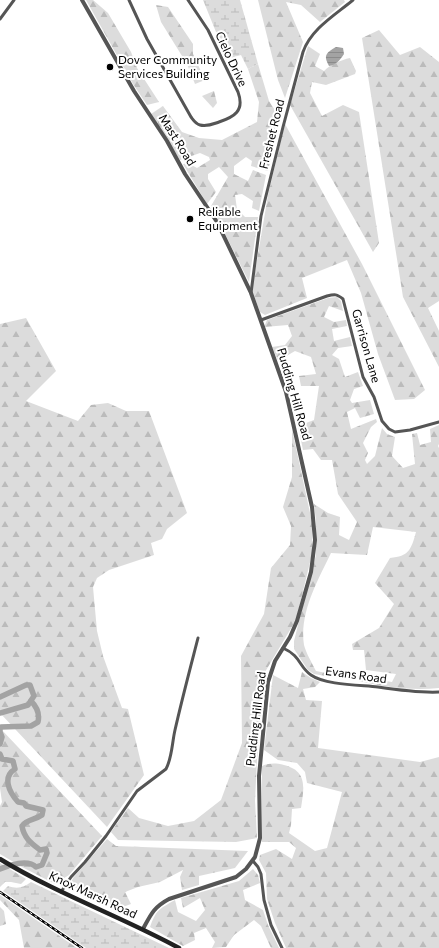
<svg xmlns="http://www.w3.org/2000/svg" width="439" height="948" font-family="Commissioner,sans-serif">
<style>
.forest{fill:url(#forest-firs)}
.wetland{fill:url(#wetland-marsh)}
.water{fill:url(#water-rules)}
.lines{fill:none;stroke-linecap:round;stroke-linejoin:round}
.river{stroke:#a3a3a3;stroke-width:5.5}
.minor{stroke:#555;stroke-width:3}
.tertiary{stroke:#555;stroke-width:4}
.secondary{stroke:#222;stroke-width:4.5}
.rail-casing{stroke:#000;stroke-width:2.5}
.rail{stroke:#fff;stroke-width:1;stroke-dasharray:3;stroke-linecap:butt}
.poi-dot{fill:#000;stroke:#fff;stroke-width:1.5}
.labels{text-anchor:middle;stroke-width:4;stroke-linejoin:round;paint-order:stroke}
.street-label{font-size:12px;fill:#000;stroke:#fff}
.poi-label{font-size:12px;fill:#000;stroke:#fff;text-anchor:start}
</style>
<defs>
<pattern id="forest-firs" width="22" height="20" patternUnits="userSpaceOnUse"><rect width="22" height="20" fill="#dcdcdc"/><path d="M5 1l3.5 6h-7zM16 11l3.5 6h-7z" fill="#bbb"/></pattern>
<pattern id="wetland-marsh" width="20" height="14" patternUnits="userSpaceOnUse"><rect width="20" height="14" fill="#dcdcdc"/><path d="M1 5h8M5 5V1M11 12h8M15 12V8" fill="none" stroke="#bbb"/></pattern>
<pattern id="water-rules" width="6" height="5" patternUnits="userSpaceOnUse"><rect width="6" height="5" fill="#a3a3a3"/><path d="M0 2.5h6" fill="none" stroke="#8b8b8b"/></pattern>
</defs>
<rect width="100%" height="100%" fill="#fff"/>
<!-- forest -->
<g class="forest">
<path d="M 86,0 L 93,0 L 108,13 L 131,52 L 137,68 L 159,102 L 147,105 L 133,84 Z"/>
<path d="M 258,0 L 344,0 L 345,2 L 320,22 L 301,5 L 286,2 L 303,42 L 285,98 L 278,80 Z"/>
<path d="M 156,5 L 168,7 L 193,44 L 193,54 L 205,80 L 195,84 L 187,64 L 161,22 Z"/>
<path d="M 379,30 L 400,55 L 420,47 L 439,62 L 439,301 L 428,308 L 439,331 L 439,367 L 403,297 L 362,38 Z"/>
<path d="M 308,46 L 320,54 L 315,66 L 324,71 C 331,64 341,60 350,58 L 356,71 L 355,74 L 326,85 L 312,82 L 310,93 L 322,116 L 343,105 L 359,112 L 379,243 L 373,252 L 290,105 Z"/>
<path d="M 258,64 L 269,101 L 280,118 L 268,171 L 251,166 L 252,161 L 246,157 L 234,166 L 234,174 L 248,181 L 253,170 L 266,175 L 259,211 L 252,208 L 253,201 L 242,194 L 235,195 L 237,209 L 245,217 L 258,217 L 249,282 L 211,206 L 228,177 L 219,167 L 208,174 L 208,179 L 216,192 L 207,204 L 183,164 L 188,163 L 197,168 L 210,160 L 209,157 L 200,153 L 180,160 L 151,114 L 163,106 L 182,132 L 199,138 L 222,140 L 257,122 L 259,102 L 248,69 Z"/>
<path d="M 214,91 L 217,103 L 213,108 L 202,96 Z"/>
<path d="M 285,124 L 362,264 L 425,390 L 414,399 L 395,400 L 378,354 L 361,293 L 347,260 L 302,278 L 307,298 L 265,315 L 260,312 L 252,290 L 268,195 Z"/>
<path d="M 337,297 L 341,301 L 343,311 L 329,306 L 324,317 L 334,322 L 346,320 L 347,326 L 332,329 L 334,341 L 350,337 L 352,346 L 338,348 L 332,355 L 339,359 L 345,377 L 358,372 L 363,386 L 354,389 L 350,400 L 352,403 L 370,400 L 374,414 L 360,418 L 355,408 L 347,412 L 351,429 L 376,419 L 377,422 L 371,427 L 363,443 L 368,453 L 365,460 L 367,464 L 375,456 L 382,428 L 387,434 L 395,437 L 392,456 L 403,468 L 415,464 L 412,434 L 417,433 L 420,445 L 431,442 L 430,429 L 439,425 L 439,444 L 438,446 L 439,448 L 439,688 C 412,691 385,687 359,681 L 359,677 L 392,682 L 396,674 L 366,670 L 364,650 L 353,650 L 352,644 L 379,628 L 394,604 L 375,583 L 390,558 C 409,556 411,550 416,532 L 373,527 L 367,555 L 331,553 C 318,580 299,613 304,645 C 306,653 312,663 316,671 L 326,673 L 326,676 L 314,674 L 308,670 L 294,649 L 294,641 L 299,621 L 316,555 L 316,521 L 314,504 L 328,513 L 340,517 L 339,535 L 349,540 L 357,522 L 338,494 L 332,460 L 321,460 L 313,449 L 303,450 L 298,426 L 314,420 L 319,386 L 301,386 L 299,376 L 316,374 L 311,357 L 295,351 L 278,361 L 272,347 L 285,345 L 292,336 L 288,325 L 264,327 L 267,320 L 328,298 Z"/>
<path d="M 26,318 L 56,371 L 26,401 L 78,421 L 91,405 L 108,403 L 126,411 L 149,411 L 187,513 L 167,529 L 162,539 L 151,543 L 154,555 L 109,570 L 97,578 L 93,587 L 97,631 L 103,656 L 122,708 L 128,709 L 144,775 L 107,827 L 0,713 L 0,324 Z"/>
<path d="M 292,429 L 312,522 L 312,554 L 296,620 L 265,672 L 257,760 L 255,801 L 257,838 L 236,842 L 118,840 L 111,832 L 128,808 L 139,818 L 168,826 L 194,821 L 221,800 L 242,743 L 241,656 L 264,614 L 271,568 L 290,545 L 291,526 L 283,507 L 292,477 Z"/>
<path d="M 302,672 L 311,678 L 320,682 L 315,687 L 303,689 L 306,700 L 322,701 L 318,748 L 420,762 L 439,757 L 439,948 L 286,948 L 275,923 L 267,899 L 266,873 L 259,860 L 260,855 L 276,849 L 292,859 L 296,848 L 289,842 L 262,842 L 262,766 C 270,763 275,763 284,765 C 308,771 304,788 301,808 L 292,809 L 291,825 L 289,833 L 315,851 L 327,848 L 342,792 L 307,783 L 305,772 L 297,763 L 278,760 L 264,750 L 273,675 L 298,688 Z"/>
<path d="M 0,728 L 102,836 L 69,875 L 55,884 L 22,867 L 0,854 L 0,806 L 2,802 L 0,788 Z"/>
<path d="M 107,839 L 116,846 L 248,851 L 235,868 L 199,876 L 199,885 L 182,890 L 180,877 L 183,870 L 160,882 L 138,887 L 125,892 L 131,904 L 120,908 L 70,885 L 73,878 Z"/>
<path d="M 0,863 L 26,879 L 21,884 L 11,882 L 5,882 L 0,887 Z"/>
<path d="M 253,869 L 258,875 L 260,883 L 243,890 L 245,900 L 263,910 L 268,925 L 279,948 L 271,948 L 261,926 L 254,920 L 234,935 L 226,947 L 212,948 L 215,942 L 206,928 L 194,933 L 195,940 L 183,946 L 150,927 C 156,910 159,909 175,900 L 178,912 L 196,921 L 205,910 L 200,898 L 183,908 L 181,898 L 239,881 Z"/>
<path d="M 0,895 L 77,948 L 24,948 L 19,920 L 0,900 Z"/>
<path d="M 0,907 L 4,911 L 6,924 L 0,926 Z"/>
</g>
<!-- wetland -->
<g class="wetland">
<path d="M 203,0 L 240,0 L 258,64 L 248,69 L 241,55 L 227,59 Z"/>
<path d="M 31,882 L 169,948 L 86,948 L 3,891 L 8,886 C 17,889 23,888 31,882 Z"/>
</g>
<!-- water -->
<path class="water" d="M 336,47 L 343,48 L 344,54 C 340,60 336,65 329,66 C 323,55 326,53 336,47 Z"/>
<g class="lines">
<!-- river -->
<g class="river">
<path d="M 0,697 L 26,685 L 30,685 L 34,696 L 28,705 L 0,713"/>
<path d="M 0,730 L 1,727 L 31,726 L 38,722 C 40,713 37,707 31,701"/>
<path d="M 0,732 L 2,737 L 0,744"/>
<path d="M 0,754 L 2,759 L 13,761 L 15,769 C 2,777 9,792 18,802 L 24,803 L 26,806 L 43,810 L 42,815 C 35,820 27,819 22,826 C 24,838 31,843 40,850 L 46,849 L 47,853 L 42,865 L 36,867 C 28,859 9,865 0,869"/>
</g>
<!-- minor -->
<g class="minor">
<path d="M 129,0 L 147,39 L 191,117 C 194,121 196,124 200,125 C 207,127 213,124 219,122 C 234,117 245,111 238,92 L 208,30 L 188,0"/>
<path d="M 0,19 L 14,0"/>
<path d="M 251,293 L 261,216 L 283,127 L 303,52 C 311,29 335,15 353,0"/>
<path d="M 261,320 L 327,296 C 335,294 337,294 343,299 L 363,377 L 374,397 L 382,421 L 389,429 L 395,432 L 410,430 L 439,422"/>
<path d="M 283,648 C 301,656 299,667 311,675 C 325,685 360,685 378,687 C 398,690 418,693 439,692"/>
<path d="M 253,861 L 258,867 L 261,874 L 264,900 L 271,925 L 282,948"/>
<path d="M 61,892 L 71,877 L 85,862 L 106,836 L 137,791 L 166,769 C 172,758 172,743 175,730 C 182,699 190,669 198,638"/>
</g>
<!-- tertiary -->
<path class="tertiary" d="M 82,0 L 134,91 L 167,141 L 185,174 L 217,222 L 251,293 L 286,392 L 312,507 L 315,540 L 311,572 L 297,621 L 290,637 L 275,661 L 268,682 L 259,776 L 260,838 L 255,857 L 246,869 L 236,877 L 169,899 C 154,907 151,914 143,929"/>
<!-- secondary -->
<path class="secondary" d="M 0,859 C 57,894 120,916 179,948"/>
<defs>
<path id="rail" d="M 0,892 L 82,948"/>
</defs>
<!-- rail casing -->
<use href="#rail" class="rail-casing"/>
<!-- rail -->
<use href="#rail" class="rail"/>
</g>
<!-- markers -->
<g class="poi-dot">
<circle cx="110" cy="67" r="4"/>
<circle cx="190" cy="219" r="4"/>
</g>
<g class="labels">
<!-- street labels -->
<g class="street-label">
<text transform="translate(231 59) rotate(65)" y="4">Cielo Drive</text>
<text transform="translate(272 134) rotate(-76)" y="4">Freshet Road</text>
<text transform="translate(177 140) rotate(58)" y="4">Mast Road</text>
<text transform="translate(366 346) rotate(74)" y="4">Garrison Lane</text>
<text transform="translate(294 394) rotate(74)" y="4">Pudding Hill Road</text>
<text transform="translate(356 675) rotate(8)" y="4">Evans Road</text>
<text transform="translate(256 719) rotate(-83)" y="4">Pudding Hill Road</text>
<text transform="translate(93 895) rotate(25)" y="4">Knox Marsh Road</text>
</g>
<!-- poi labels -->
<g class="poi-label">
<text x="118" y="64">Dover Community<tspan x="118" dy="14">Services Building</tspan></text>
<text x="198" y="216">Reliable<tspan x="198" dy="14">Equipment</tspan></text>
</g>
</g>
</svg>
